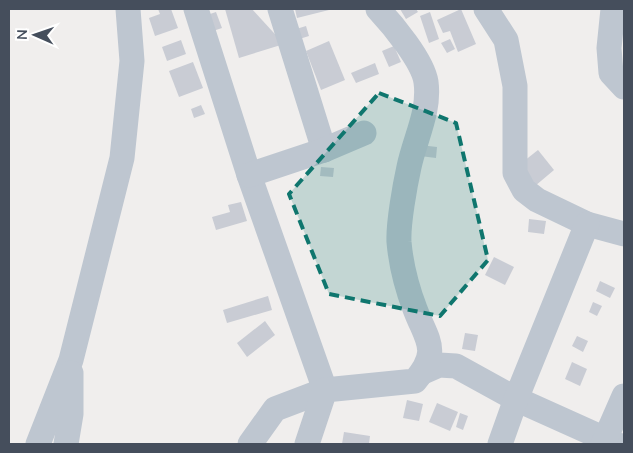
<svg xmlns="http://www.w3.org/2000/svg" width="633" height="453" font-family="'Nunito Sans',sans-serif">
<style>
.building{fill:#c9ccd4}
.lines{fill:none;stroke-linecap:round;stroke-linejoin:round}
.minor{stroke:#bec6d0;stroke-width:25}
.marked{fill:#0f766e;fill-opacity:0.2;stroke:#0f766e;stroke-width:4;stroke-dasharray:10 6;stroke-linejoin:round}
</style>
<rect width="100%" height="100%" fill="#f0eeed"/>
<!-- building -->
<g class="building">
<path d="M 158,9 L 171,9 L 178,28 L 155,36 L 149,18 L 160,14 Z"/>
<path d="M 225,9 L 252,9 L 284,44 L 239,58 Z"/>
<path d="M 295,9 L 328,9 L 329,10 L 297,18 Z"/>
<path d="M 400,9 L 416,9 L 418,12 L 406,19 Z"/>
<path d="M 461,9 L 476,44 L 458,52 L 450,31 L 443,33 L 437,20 Z"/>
<path d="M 216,12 L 222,28 L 213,31 L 207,15 Z"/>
<path d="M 430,12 L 439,39 L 429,43 L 420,16 Z"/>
<path d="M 306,26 L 309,36 L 296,40 L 293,30 Z"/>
<path d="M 450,39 L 455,49 L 447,53 L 441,43 Z"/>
<path d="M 181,40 L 186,54 L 167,61 L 162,47 Z"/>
<path d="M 329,41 L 345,80 L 321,90 L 306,51 Z"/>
<path d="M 394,46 L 401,62 L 389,67 L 382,51 Z"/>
<path d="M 193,62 L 203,88 L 179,97 L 169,71 Z"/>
<path d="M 375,63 L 379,74 L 356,83 L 351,73 Z"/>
<path d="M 201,105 L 205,114 L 194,118 L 191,109 Z"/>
<path d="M 420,145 L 437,147 L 436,158 L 420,156 Z"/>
<path d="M 538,150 L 554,170 L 535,186 L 519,165 Z"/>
<path d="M 321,167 L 334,168 L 333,177 L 320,176 Z"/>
<path d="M 241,202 L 247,221 L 216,230 L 212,217 L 230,212 L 228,205 Z"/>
<path d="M 529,219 L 546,221 L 544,234 L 528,232 Z"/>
<path d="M 494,257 L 514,267 L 505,285 L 485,275 Z"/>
<path d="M 600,281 L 615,288 L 610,298 L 596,291 Z"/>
<path d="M 268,296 L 272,310 L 227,323 L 223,310 Z"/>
<path d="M 593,302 L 602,306 L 597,316 L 589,312 Z"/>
<path d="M 265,321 L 275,335 L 247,357 L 237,343 Z"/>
<path d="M 465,333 L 478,335 L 475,351 L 462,349 Z"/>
<path d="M 577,336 L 588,341 L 583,352 L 572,346 Z"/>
<path d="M 572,362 L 587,369 L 580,386 L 565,379 Z"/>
<path d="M 407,400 L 423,404 L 419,421 L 403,418 Z"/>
<path d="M 437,403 L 458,412 L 450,431 L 429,422 Z"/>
<path d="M 460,413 L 468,416 L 463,430 L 456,427 Z"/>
<path d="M 344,432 L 370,436 L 369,444 L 342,444 Z"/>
</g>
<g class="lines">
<!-- minor -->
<g class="minor">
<path d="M 196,9 L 249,175 L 325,390 L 275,409 L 250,444"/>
<path d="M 280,9 L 324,150"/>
<path d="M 486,9 L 506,40 L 515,86 L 515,173 L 524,190 L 537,200 L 587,224 L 624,234"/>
<path d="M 613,9 L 609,48 L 611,73 L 624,87"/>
<path d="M 249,175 L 324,150 L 364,133"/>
<path d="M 423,372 L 439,365 L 456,366 L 516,399 L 616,444"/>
<path d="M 38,444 L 71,360 L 122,158 L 132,61 L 128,9"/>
<path d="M 66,444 L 71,414 L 71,373"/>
<path d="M 307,444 L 325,390 L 415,381 C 441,350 427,341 415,309 C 407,288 401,265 399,242 C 398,224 405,185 409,167 C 415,138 430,112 426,82 C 423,61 392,24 378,9"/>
<path d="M 500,444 L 516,399 L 587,224"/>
<path d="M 603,444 L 624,396"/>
</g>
</g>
<!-- marked area -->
<path class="marked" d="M 379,93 L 456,123 L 488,260 L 440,316 L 329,294 L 289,194 Z"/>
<!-- border -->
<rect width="633" height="453" fill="none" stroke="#454e5c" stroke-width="20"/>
<!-- north arrow -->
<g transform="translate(35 35) rotate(272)" stroke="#ffffff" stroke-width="4" paint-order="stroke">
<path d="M0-4L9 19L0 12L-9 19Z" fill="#454e5c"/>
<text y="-8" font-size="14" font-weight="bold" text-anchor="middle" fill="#454e5c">N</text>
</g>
</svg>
